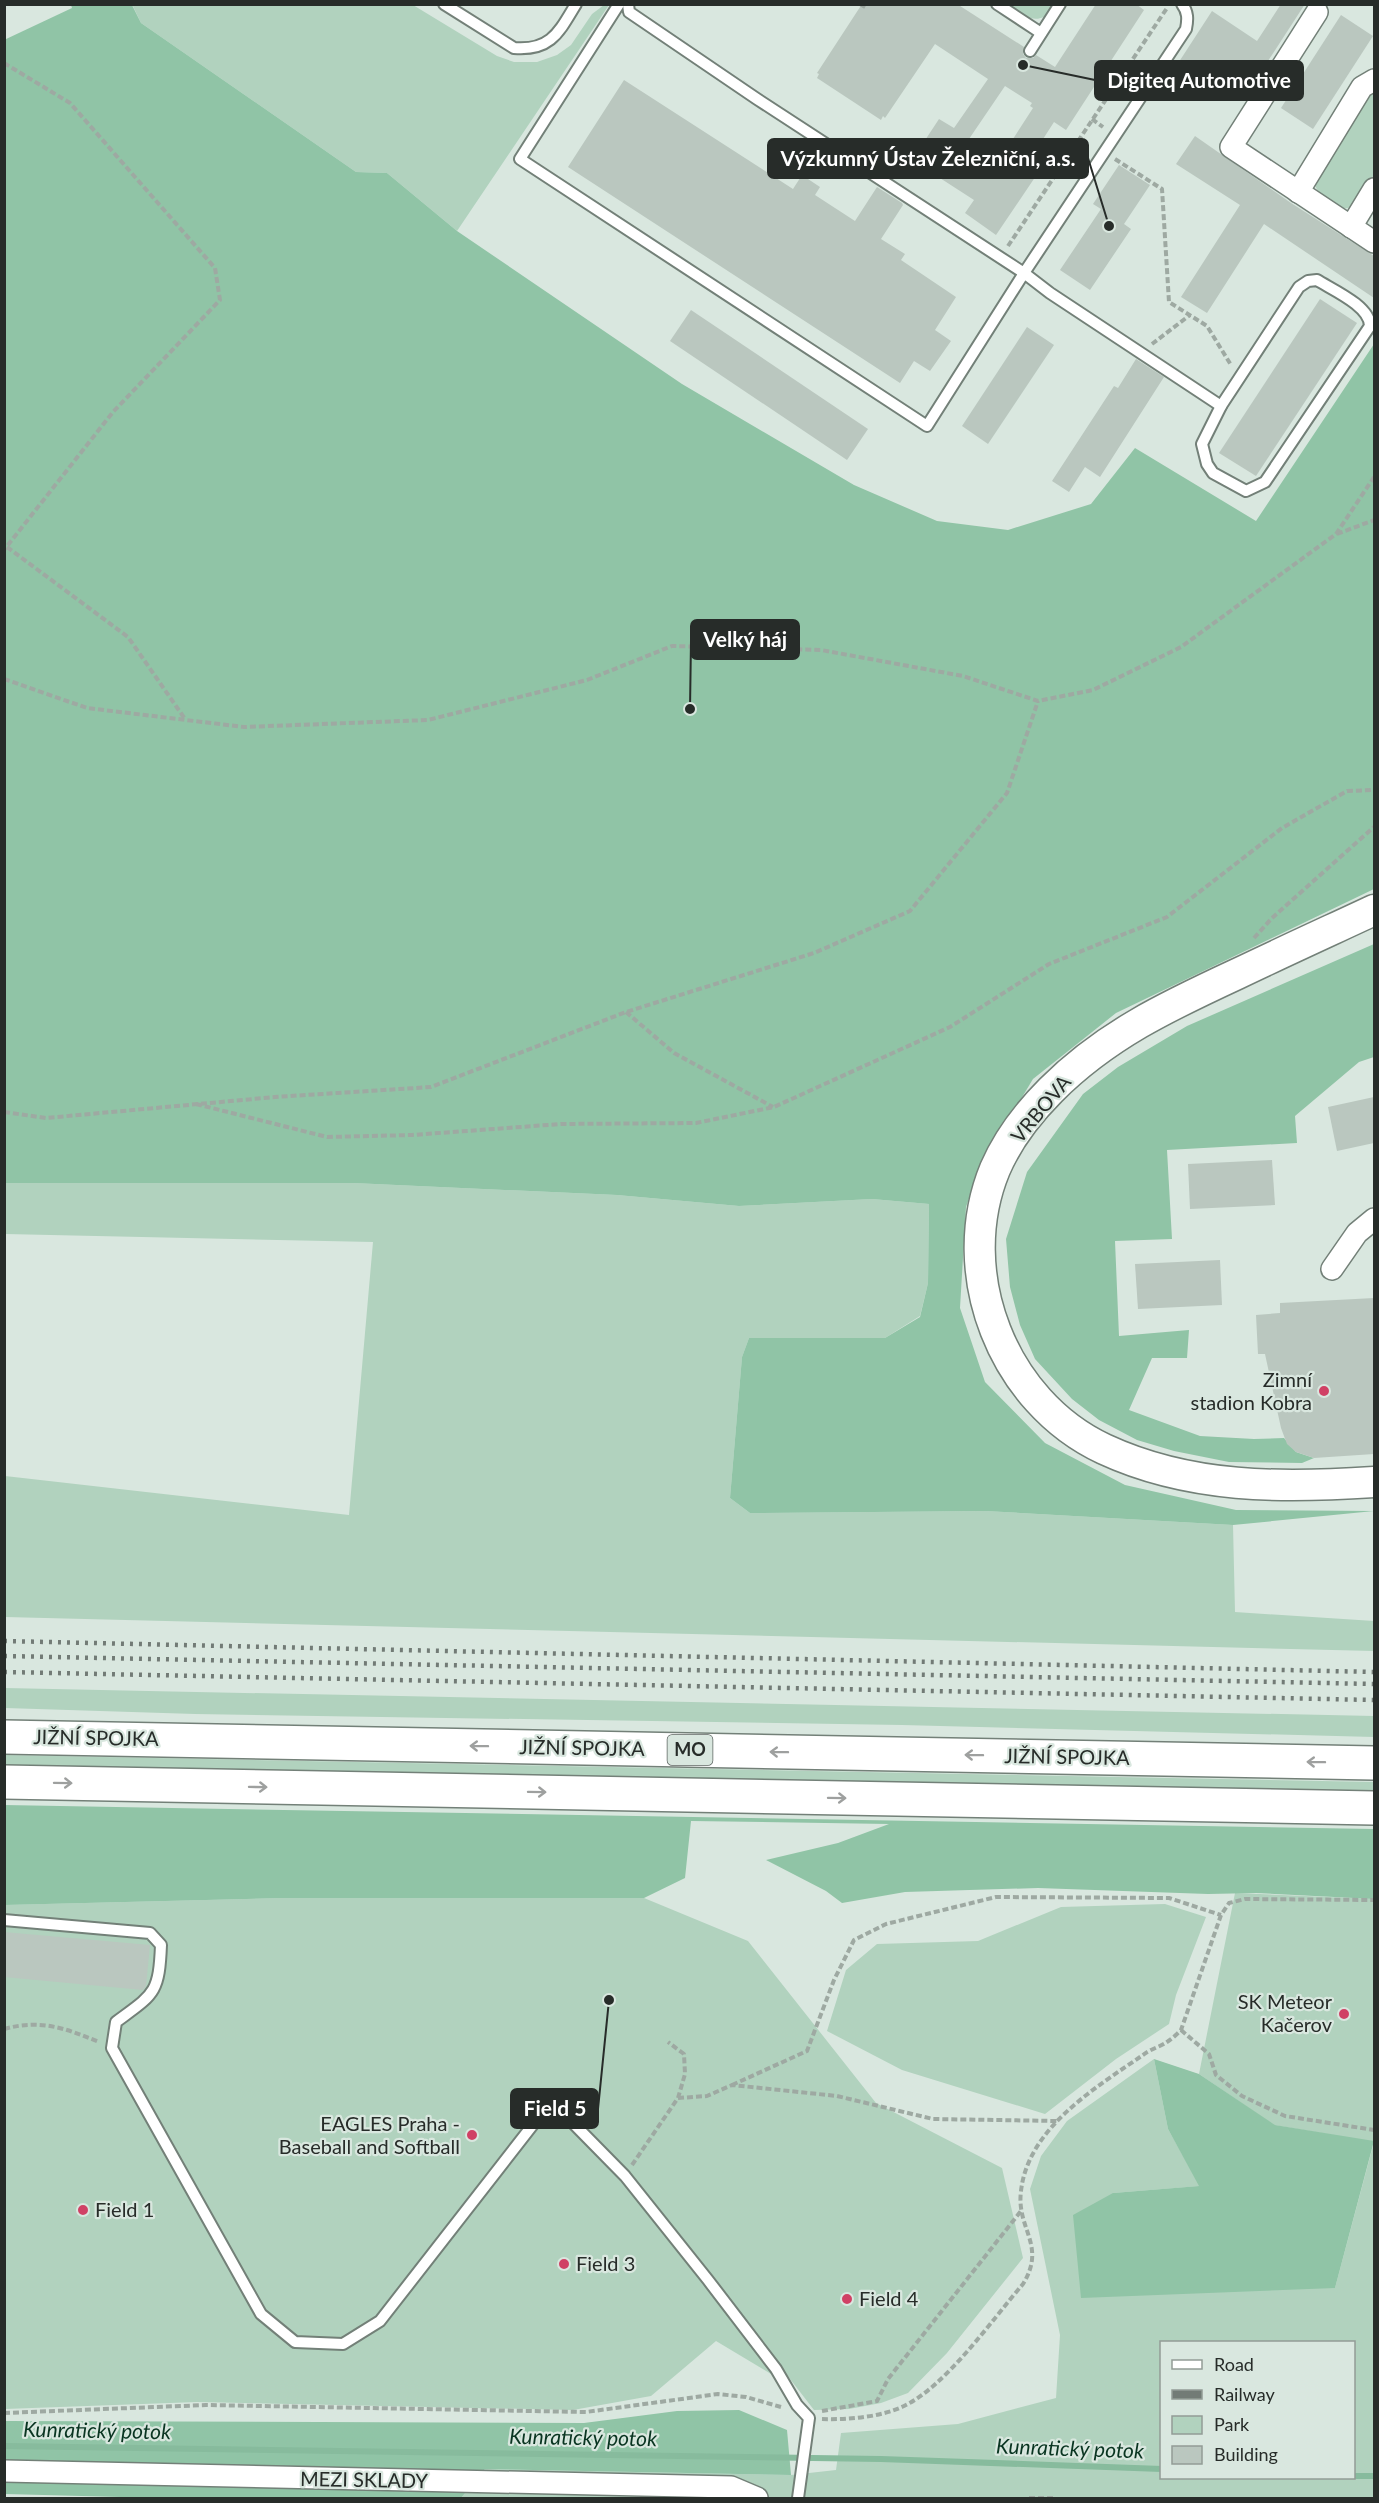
<svg xmlns="http://www.w3.org/2000/svg" width="1379" height="2503" font-family="Lato,sans-serif">
<style>
.green{fill:#b1d2be;fill-rule:evenodd}
.forest{fill:#90c4a6}
.lines{fill:none;stroke-linecap:round;stroke-linejoin:round}
.stream{stroke:#87bb9d;stroke-width:6}
.building{fill:#bac7bf;fill-rule:evenodd}
.lane-casing{stroke:#738078;stroke-width:14}
.street-casing{stroke:#738078;stroke-width:24}
.secondary-casing{stroke:#738078;stroke-width:33}
.highway-casing{stroke:#738078;stroke-width:36}
.path{stroke:#9ea9a2;stroke-width:4;stroke-dasharray:6 3;stroke-linecap:butt}
.lane{stroke:#fff;stroke-width:10}
.street{stroke:#fff;stroke-width:21}
.secondary{stroke:#fff;stroke-width:30}
.highway{stroke:#fff;stroke-width:33}
.rail{stroke:#727b76;stroke-width:4.5;stroke-dasharray:3 6;stroke-linecap:butt}
.oneway{stroke:#9ea09f}
.poi-dot{fill:#d04165;stroke:#d9e7df;stroke-width:2}
.labels{text-anchor:middle;stroke-width:4.5;stroke-linejoin:round;paint-order:stroke}
.shield{fill:#d9e7df;stroke:#5c6460;stroke-width:1.5}
.shield-label{font-size:18px;font-weight:bold;fill:#272c29}
.street-label{font-size:20px;fill:#272c29;stroke:#d9e7df}
.poi-label{font-size:20px;fill:#272c29;stroke:#d9e7df;text-anchor:end}
.water-label{font-size:21px;font-style:italic;fill:#093521;stroke:#d9e7df}
.leader{fill:none;stroke:#272c29;stroke-width:2}
.callout-dot{fill:#272c29;stroke:#d9e7df;stroke-width:2}
.callout{fill:#272c29;stroke:#272c29;stroke-width:2}
.callout-label{font-size:21px;text-anchor:middle;font-weight:bold;fill:#fff}
</style>
<rect width="100%" height="100%" fill="#d9e7df"/>
<!-- green -->
<g class="green">
<path d="M 132,4 L 413,5 L 497,56 L 514,62 L 537,62 L 557,55 L 571,45 L 592,14 L 604,5 L 609,5 L 457,231 L 387,173 L 356,172 L 141,23 Z"/>
<path d="M 1005,5 L 1056,5 C 1040,29 1024,17 1005,5 Z"/>
<path d="M 1374,87 L 1374,181 L 1359,206 C 1354,206 1348,209 1344,208 C 1330,208 1318,194 1314,183 Z"/>
<path d="M 5,1183 L 353,1183 L 617,1195 L 739,1206 L 872,1199 L 929,1204 L 928,1283 L 920,1316 L 885,1338 L 749,1338 L 742,1357 L 730,1498 L 750,1513 L 985,1511 L 1233,1525 L 1235,1612 L 1374,1621 L 1374,1651 L 5,1617 L 5,1476 L 349,1515 L 373,1242 L 5,1234 Z"/>
<path d="M 5,1688 L 1374,1716 L 1374,1737 L 902,1725 L 195,1714 L 5,1708 Z"/>
<path d="M 5,1755 L 1374,1782 L 1374,1791 L 5,1765 Z"/>
<path d="M 1235,1893 L 1374,1899 L 1374,2498 L 461,2498 L 485,2469 L 791,2475 L 836,2470 L 841,2433 L 958,2424 L 1056,2398 L 1060,2335 L 1030,2189 L 1041,2156 L 1067,2121 L 1154,2059 L 1168,2129 L 1200,2186 L 1113,2193 L 1296,2288 L 1335,2288 L 1374,2142 L 1274,2125 L 1199,2074 ZM 1162,2342 L 1354,2342 L 1354,2478 L 1162,2478 Z"/>
<path d="M 281,1898 L 644,1898 L 748,1941 L 876,2103 L 1002,2168 L 1023,2258 L 947,2353 L 908,2393 L 881,2403 L 849,2409 L 814,2410 L 780,2366 L 771,2374 L 716,2341 L 651,2396 L 573,2410 L 197,2402 L 5,2409 L 4,1905 Z"/>
<path d="M 1165,1904 L 1206,1917 L 1176,1995 L 1169,2024 L 1116,2059 L 1045,2114 L 902,2070 L 827,2031 L 846,1970 L 877,1944 L 978,1941 L 1061,1907 Z"/>
</g>
<!-- forest -->
<g class="forest">
<path d="M 71,5 L 132,5 L 141,23 L 356,172 L 387,173 L 457,231 L 682,384 L 854,485 L 937,521 L 1008,530 L 1091,504 L 1135,448 L 1256,521 L 1374,344 L 1374,889 L 1116,1013 L 1033,1079 L 979,1169 L 966,1207 L 960,1308 L 985,1382 L 1045,1443 L 1125,1485 L 1236,1510 L 1374,1511 L 1233,1525 L 985,1511 L 750,1513 L 730,1498 L 742,1357 L 749,1338 L 885,1338 L 920,1317 L 928,1283 L 929,1204 L 872,1199 L 739,1206 L 617,1195 L 353,1183 L 5,1183 L 4,40 L 72,8 Z"/>
<path d="M 1374,944 L 1374,1057 L 1359,1062 L 1295,1116 L 1297,1143 L 1167,1150 L 1172,1239 L 1115,1241 L 1119,1336 L 1189,1330 L 1187,1358 L 1152,1358 L 1129,1410 L 1200,1436 L 1254,1439 L 1284,1438 L 1296,1452 L 1314,1458 L 1302,1463 L 1229,1462 L 1174,1451 L 1137,1440 L 1099,1420 L 1072,1399 L 1035,1359 L 1020,1325 L 1010,1287 L 1006,1239 L 1027,1172 L 1083,1094 L 1118,1067 L 1187,1026 Z"/>
<path d="M 4,1805 L 1374,1829 L 1374,1899 L 1256,1893 L 1208,1894 L 1038,1888 L 905,1892 L 842,1903 L 826,1891 L 766,1860 L 838,1843 L 889,1824 L 691,1821 L 685,1878 L 644,1898 L 281,1898 L 5,1905 Z"/>
<path d="M 1154,2059 L 1199,2074 L 1275,2125 L 1374,2141 L 1335,2288 L 1081,2298 L 1073,2215 L 1113,2193 L 1199,2186 L 1168,2129 Z"/>
<path d="M 739,2410 L 787,2430 L 791,2475 L 485,2469 L 461,2498 L 158,2498 L 5,2494 L 5,2421 L 584,2423 L 677,2411 Z"/>
</g>
<g class="lines">
<!-- stream -->
<g class="stream">
<path d="M 4,2446 L 881,2459 L 1162,2469"/>
<path d="M 1354,2476 L 1374,2476"/>
</g>
</g>
<!-- building -->
<g class="building">
<path d="M 862,4 L 957,4 L 1024,47 L 1023,54 L 1026,58 L 1033,58 L 1036,55 L 1055,67 L 1096,4 L 1136,4 L 1144,10 L 1066,130 L 1054,122 L 1036,150 L 1048,158 L 996,235 L 965,213 L 974,200 L 912,160 L 939,119 L 954,128 L 988,79 L 935,44 L 885,118 L 883,116 L 881,120 L 817,78 L 819,74 L 817,73 ZM 1005,86 L 1032,103 L 1030,106 L 1033,108 L 1000,159 L 969,139 Z"/>
<path d="M 1281,4 L 1305,4 L 1244,98 L 1212,77 L 1205,88 L 1175,68 L 1212,11 L 1257,41 Z"/>
<path d="M 1341,15 L 1373,36 L 1313,129 L 1281,108 Z"/>
<path d="M 624,80 L 793,189 L 802,175 L 820,187 L 815,195 L 855,221 L 877,187 L 902,203 L 903,205 L 881,239 L 905,254 L 901,260 L 956,297 L 935,330 L 951,341 L 930,371 L 914,361 L 900,383 L 568,167 Z"/>
<path d="M 1195,136 L 1291,203 L 1374,256 L 1374,298 L 1264,224 L 1207,313 L 1181,297 L 1240,205 L 1176,164 Z"/>
<path d="M 1119,165 L 1150,185 L 1124,224 L 1131,229 L 1090,290 L 1060,270 L 1101,209 L 1093,204 Z"/>
<path d="M 1320,299 L 1357,323 L 1256,476 L 1219,453 Z"/>
<path d="M 691,310 L 868,429 L 847,460 L 670,341 Z"/>
<path d="M 1027,327 L 1054,345 L 988,444 L 962,426 Z"/>
<path d="M 1136,359 L 1164,377 L 1100,477 L 1085,467 L 1069,492 L 1052,481 L 1114,386 L 1118,388 Z"/>
<path d="M 1374,1097 L 1374,1143 L 1337,1151 L 1328,1107 Z"/>
<path d="M 1272,1160 L 1275,1205 L 1190,1209 L 1188,1164 Z"/>
<path d="M 1220,1260 L 1222,1305 L 1138,1309 L 1135,1264 Z"/>
<path d="M 1374,1298 L 1374,1454 L 1314,1458 L 1296,1452 L 1287,1444 L 1281,1428 L 1265,1354 L 1258,1354 L 1256,1315 L 1280,1313 L 1280,1303 Z"/>
<path d="M 4,1932 L 150,1945 L 146,1986 L 143,1990 L 4,1977 Z"/>
</g>
<g class="lines">
<defs>
<g id="lane">
<path d="M 444,4 L 514,48 C 551,51 559,32 576,4"/>
<path d="M 619,4 L 520,159 L 927,426 L 1024,273 L 1050,293 L 1221,406"/>
<path d="M 628,4 L 629,12 L 757,99 L 1024,273 L 1186,29 C 1188,19 1188,12 1182,4"/>
<path d="M 997,4 L 1041,33"/>
<path d="M 1030,51 L 1060,4"/>
<path d="M 1317,280 C 1333,290 1370,306 1370,326 L 1265,482 L 1246,491 L 1213,473 L 1207,464 L 1202,444 L 1221,406 L 1299,287 L 1308,281 Z"/>
<path d="M 4,1920 L 150,1933 L 161,1945 C 159,1994 154,1994 116,2022 L 112,2048 L 261,2314 L 295,2342 L 343,2344 L 380,2321 L 535,2122 L 570,2120 L 625,2176 L 708,2280 L 776,2369 L 797,2405 L 809,2418 L 798,2498"/>
</g>
<g id="street">
<path d="M 1317,12 L 1231,147 L 1374,242"/>
<path d="M 1298,192 L 1362,87 L 1374,80"/>
<path d="M 1351,227 L 1374,189"/>
<path d="M 1332,1269 L 1357,1233 L 1374,1219"/>
<path d="M 4,2471 L 731,2487 L 757,2498"/>
</g>
<path id="secondary" d="M 1374,910 C 1329,931 1283,952 1237,974 C 1168,1006 1106,1035 1051,1090 C 1029,1112 1007,1141 995,1169 C 952,1273 1003,1402 1104,1449 C 1190,1489 1282,1488 1374,1482"/>
<g id="highway">
<path d="M 4,1737 L 1374,1763"/>
<path d="M 4,1782 L 1374,1808"/>
</g>
</defs>
<!-- lane casing -->
<use href="#lane" class="lane-casing"/>
<!-- street casing -->
<use href="#street" class="street-casing"/>
<!-- secondary casing -->
<use href="#secondary" class="secondary-casing"/>
<!-- highway casing -->
<use href="#highway" class="highway-casing"/>
<!-- path -->
<g class="path">
<path d="M 860,4 L 867,8"/>
<path d="M 4,63 L 70,103 L 215,268 L 220,300 L 113,412 L 4,550"/>
<path d="M 1092,119 L 1103,127"/>
<path d="M 1115,159 L 1162,189 L 1169,302 L 1207,326 L 1231,365"/>
<path d="M 1008,246 L 1167,8"/>
<path d="M 1152,344 L 1190,315"/>
<path d="M 1337,534 L 1374,520"/>
<path d="M 7,547 L 128,637 L 185,719"/>
<path d="M 4,679 L 87,708 L 244,727 L 428,720 L 587,680 L 672,646 L 821,650 L 963,676 L 1038,701 L 1093,690 L 1181,647 L 1336,534 L 1374,477"/>
<path d="M 1254,938 L 1272,918 L 1374,827"/>
<path d="M 626,1012 L 674,1053 L 773,1107"/>
<path d="M 196,1104 L 327,1137 L 412,1135 L 561,1124 L 696,1123 L 774,1107 L 950,1027 L 1049,964 L 1167,917 L 1282,828 L 1347,791 L 1374,790"/>
<path d="M 4,1112 L 46,1118 L 275,1097 L 431,1087 L 626,1012 L 814,953 L 910,911 L 1007,793 L 1038,701"/>
<path d="M 4,2029 C 41,2019 65,2028 99,2042"/>
<path d="M 1181,2030 L 1209,2054 L 1216,2075 L 1242,2096 L 1285,2116 L 1374,2130"/>
<path d="M 732,2085 L 807,2051 L 834,1980 L 854,1940 L 886,1924 L 996,1897 L 1169,1898 L 1221,1915"/>
<path d="M 678,2098 L 707,2096 L 732,2085 L 837,2096 L 933,2119 L 1058,2121"/>
<path d="M 632,2165 L 678,2098 L 685,2074 L 684,2054 L 668,2042"/>
<path d="M 822,2411 L 877,2401 L 888,2379 L 1021,2211"/>
<path d="M 4,2413 L 206,2405 L 586,2412 L 718,2394 L 746,2397 L 781,2407"/>
<path d="M 822,2419 C 847,2420 882,2417 904,2406 C 946,2386 992,2320 1023,2284 C 1047,2245 1016,2229 1021,2191 C 1028,2128 1095,2088 1143,2055 C 1150,2049 1160,2047 1167,2042 C 1172,2039 1177,2034 1181,2030 L 1221,1915 L 1229,1903 L 1245,1899 L 1374,1900"/>
<path d="M 1029,2498 L 1055,2498"/>
</g>
<!-- lane -->
<use href="#lane" class="lane"/>
<!-- street -->
<use href="#street" class="street"/>
<!-- secondary -->
<use href="#secondary" class="secondary"/>
<!-- highway -->
<use href="#highway" class="highway"/>
<!-- rail -->
<g class="rail">
<path d="M 4,1641 L 1374,1672"/>
<path d="M 4,1656 L 1374,1684"/>
<path d="M 4,1672 L 1374,1700"/>
</g>
</g>
<!-- one-way arrows -->
<defs><path id="oneway-shaft" d="M-6 0H5M1.5-3L5.5 0L1.5 3" fill="none" stroke-width="1.6" stroke-linecap="round" stroke-linejoin="round" transform="scale(1.5)"/></defs>
<g class="oneway">
<use href="#oneway-shaft" transform="translate(479 1746) rotate(-179)"/>
<use href="#oneway-shaft" transform="translate(779 1752) rotate(-179)"/>
<use href="#oneway-shaft" transform="translate(974 1755) rotate(-179)"/>
<use href="#oneway-shaft" transform="translate(1316 1762) rotate(-179)"/>
<use href="#oneway-shaft" transform="translate(63 1783) rotate(1)"/>
<use href="#oneway-shaft" transform="translate(258 1787) rotate(1)"/>
<use href="#oneway-shaft" transform="translate(537 1792) rotate(1)"/>
<use href="#oneway-shaft" transform="translate(837 1798) rotate(1)"/>
</g>
<!-- markers -->
<g class="poi-dot">
<circle cx="1324" cy="1391" r="6"/>
<circle cx="1344" cy="2014" r="6"/>
<circle cx="472" cy="2135" r="6"/>
<circle cx="83" cy="2210" r="6"/>
<circle cx="564" cy="2264" r="6"/>
<circle cx="847" cy="2299" r="6"/>
</g>
<g class="labels">
<!-- shield labels -->
<rect class="shield" x="667.5" y="1735" width="45" height="30" rx="4.5"/>
<g class="shield-label">
<text x="690" y="1756">MO</text>
</g>
<!-- street labels -->
<g class="street-label">
<text transform="translate(1041 1109) rotate(-50)" y="7">VRBOVA</text>
<text transform="translate(96 1738) rotate(1)" y="7">JIŽNÍ SPOJKA</text>
<text transform="translate(582 1748) rotate(1)" y="7">JIŽNÍ SPOJKA</text>
<text transform="translate(1067 1757) rotate(1)" y="7">JIŽNÍ SPOJKA</text>
<text transform="translate(364 2480) rotate(1)" y="7">MEZI SKLADY</text>
</g>
<!-- poi labels -->
<g class="poi-label">
<text x="1312" y="1387">Zimní<tspan x="1312" dy="23">stadion Kobra</tspan></text>
<text x="1332" y="2009">SK Meteor<tspan x="1332" dy="23">Kačerov</tspan></text>
<text x="460" y="2131">EAGLES Praha -<tspan x="460" dy="23">Baseball and Softball</tspan></text>
<text x="95" y="2217" text-anchor="start">Field 1</text>
<text x="576" y="2271" text-anchor="start">Field 3</text>
<text x="859" y="2306" text-anchor="start">Field 4</text>
</g>
<!-- water labels -->
<g class="water-label">
<text transform="translate(97 2431) rotate(1)" y="7">Kunratický potok</text>
<text transform="translate(583 2438) rotate(1)" y="7">Kunratický potok</text>
<text transform="translate(1070 2449) rotate(2)" y="7">Kunratický potok</text>
</g>
</g>
<!-- callouts -->
<path class="leader" d="M1023 65L1095 80M1109 226L1088 158M690 709L691 640M609 2000L598 2109"/>
<g class="callout-dot">
<circle cx="1023" cy="65" r="6"/>
<circle cx="1109" cy="226" r="6"/>
<circle cx="690" cy="709" r="6"/>
<circle cx="609" cy="2000" r="6"/>
</g>
<g class="callout">
<rect x="1095" y="61" width="208" height="39" rx="6"/>
<rect x="768" y="139" width="320" height="39" rx="6"/>
<rect x="691" y="620" width="108" height="39" rx="6"/>
<rect x="511" y="2089" width="87" height="39" rx="6"/>
</g>
<g class="callout-label">
<text x="1199" y="88">Digiteq Automotive</text>
<text x="928" y="166">Výzkumný Ústav Železniční, a.s.</text>
<text x="745" y="647">Velký háj</text>
<text x="555" y="2116">Field 5</text>
</g>
<!-- border -->
<rect width="1379" height="2503" fill="none" stroke="#272c29" stroke-width="12"/>
<!-- legend -->
<rect x="1160" y="2341" width="195" height="138" fill="#d9e7df" stroke="#929c96" stroke-width="1.5"/>
<rect x="1172" y="2360" width="30" height="9" fill="#ffffff" stroke="#929c96" stroke-width="1.5"/>
<text x="1214" y="2371" font-size="18" fill="#272c29">Road</text>
<rect x="1172" y="2390" width="30" height="9" fill="#727b76" stroke="#929c96" stroke-width="1.5"/>
<text x="1214" y="2401" font-size="18" fill="#272c29">Railway</text>
<rect x="1172" y="2416" width="30" height="18" fill="#b1d2be" stroke="#929c96" stroke-width="1.5"/>
<text x="1214" y="2431" font-size="18" fill="#272c29">Park</text>
<rect x="1172" y="2446" width="30" height="18" fill="#bac7bf" stroke="#929c96" stroke-width="1.5"/>
<text x="1214" y="2461" font-size="18" fill="#272c29">Building</text>
</svg>
